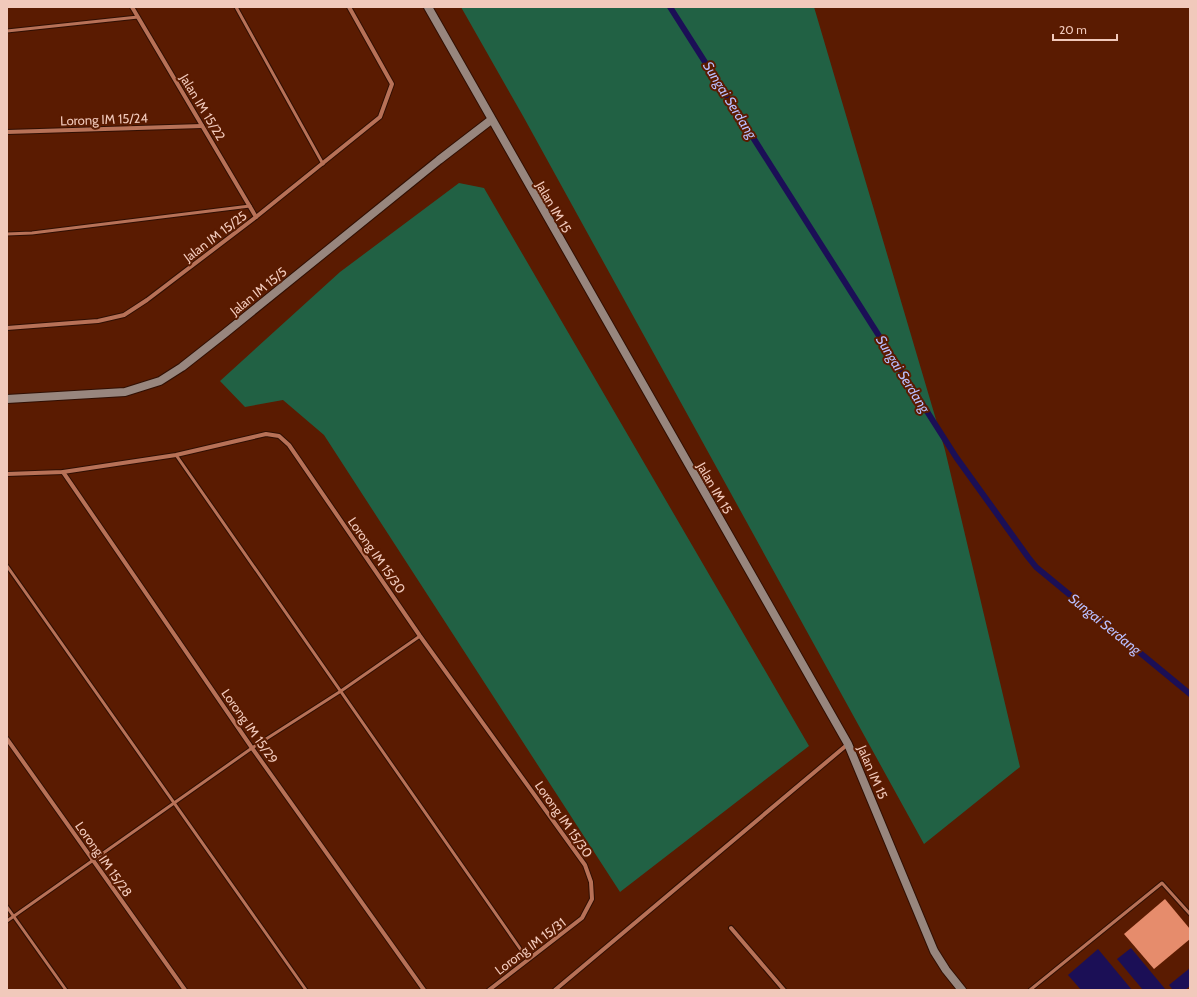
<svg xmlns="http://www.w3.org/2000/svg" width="1197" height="997" font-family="Cabin,sans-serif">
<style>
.green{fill:#216144}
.water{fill:#1b0f56}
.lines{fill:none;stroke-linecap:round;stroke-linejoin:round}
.stream{stroke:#1b0f56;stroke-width:6}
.building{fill:#e68c6c}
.lane-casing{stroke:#300f03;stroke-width:5}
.street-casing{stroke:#300f03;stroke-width:6}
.secondary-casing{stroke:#300f03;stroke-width:10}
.lane{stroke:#b87157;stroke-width:3}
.street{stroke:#b87157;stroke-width:4}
.secondary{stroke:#98867e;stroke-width:8}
.labels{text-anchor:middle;stroke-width:4;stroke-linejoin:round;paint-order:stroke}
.street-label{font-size:13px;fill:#f1c9bb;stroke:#5a1b01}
.water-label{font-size:14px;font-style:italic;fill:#b9bffe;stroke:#5a1b01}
</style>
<rect width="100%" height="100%" fill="#5a1b01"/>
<!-- green -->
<g class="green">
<path d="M 461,7 L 814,7 L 945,450 L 1020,767 L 924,844 L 523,116 Z"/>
<path d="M 459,183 L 484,188 L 809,746 L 620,892 L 324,435 L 283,400 L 245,407 L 220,381 L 340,272 Z"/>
</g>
<!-- water -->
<g class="water">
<path d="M 1131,948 L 1166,990 L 1143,990 L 1117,959 Z"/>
<path d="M 1098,949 L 1132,990 L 1081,990 L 1068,975 Z"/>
<path d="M 1190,968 L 1190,986 L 1185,990 L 1173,990 L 1169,985 Z"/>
</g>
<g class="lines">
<!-- stream -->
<path class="stream" d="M 670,7 L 956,457 L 1028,557 L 1036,567 L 1190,694"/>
</g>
<!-- building -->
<path class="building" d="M 1165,899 L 1190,929 L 1190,939 L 1154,969 L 1124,934 Z"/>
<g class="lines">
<defs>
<g id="lane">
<path d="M 236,7 L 323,164"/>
<path d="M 7,31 L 138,17"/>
<path d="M 7,234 L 32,233 L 250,206"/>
<path d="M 176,455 L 528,960"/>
<path d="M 7,566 L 306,990"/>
<path d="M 7,907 L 66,990"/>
<path d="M 7,921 L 252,748 L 341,691 L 420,636"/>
<path d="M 1030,990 L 1162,883 L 1190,914"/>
</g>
<g id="street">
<path d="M 132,7 L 256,217"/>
<path d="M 7,132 L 202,126"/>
<path d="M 7,328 L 98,321 L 124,315 L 147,300 L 256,217 L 380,117 L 392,84 L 349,7"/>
<path d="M 63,472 L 252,748 L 424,990"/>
<path d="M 7,474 L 63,472 L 176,455 L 266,434 L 279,436 L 289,445 L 420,636 L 585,865 L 591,882 L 592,899 L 582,918 L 489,990"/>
<path d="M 7,739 L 185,990"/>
<path d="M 731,928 L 784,990"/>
<path d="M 555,990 L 848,744"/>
</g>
<g id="secondary">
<path d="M 428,7 L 848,744 L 934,951 L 946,970 L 962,990"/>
<path d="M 7,399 L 125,392 L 160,381 L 182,367 L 224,334 L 439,160 L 491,120"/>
</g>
</defs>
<!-- lane casing -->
<use href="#lane" class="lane-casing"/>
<!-- street casing -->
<use href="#street" class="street-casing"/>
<!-- secondary casing -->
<use href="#secondary" class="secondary-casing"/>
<!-- lane -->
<use href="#lane" class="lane"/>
<!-- street -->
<use href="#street" class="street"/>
<!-- secondary -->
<use href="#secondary" class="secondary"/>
</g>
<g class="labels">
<!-- street labels -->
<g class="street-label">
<text transform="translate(203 107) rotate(59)" y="5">Jalan IM 15/22</text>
<text transform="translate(104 119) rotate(-2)" y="5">Lorong IM 15/24</text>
<text transform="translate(554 207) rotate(60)" y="5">Jalan IM 15</text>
<text transform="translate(215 236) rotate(-37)" y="5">Jalan IM 15/25</text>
<text transform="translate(258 291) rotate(-39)" y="5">Jalan IM 15/5</text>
<text transform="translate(715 488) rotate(60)" y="5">Jalan IM 15</text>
<text transform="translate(377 555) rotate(55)" y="5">Lorong IM 15/30</text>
<text transform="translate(250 726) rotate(55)" y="5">Lorong IM 15/29</text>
<text transform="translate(873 772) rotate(67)" y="5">Jalan IM 15</text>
<text transform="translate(564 819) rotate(55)" y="5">Lorong IM 15/30</text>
<text transform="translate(104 859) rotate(55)" y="5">Lorong IM 15/28</text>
<text transform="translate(530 946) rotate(-37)" y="5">Lorong IM 15/31</text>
</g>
<!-- water labels -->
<g class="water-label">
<text transform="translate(730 100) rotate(58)" y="5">Sungai Serdang</text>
<text transform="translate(903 374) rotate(58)" y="5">Sungai Serdang</text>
<text transform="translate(1105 624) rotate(39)" y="5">Sungai Serdang</text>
</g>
</g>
<!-- border -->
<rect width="1197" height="997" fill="none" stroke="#f1c9bb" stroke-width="16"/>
<!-- scale -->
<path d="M1053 34v6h64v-6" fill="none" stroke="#f1c9bb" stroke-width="2"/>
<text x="1059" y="34" font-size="12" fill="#f1c9bb" stroke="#5a1b01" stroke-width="3" paint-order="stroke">20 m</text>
</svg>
